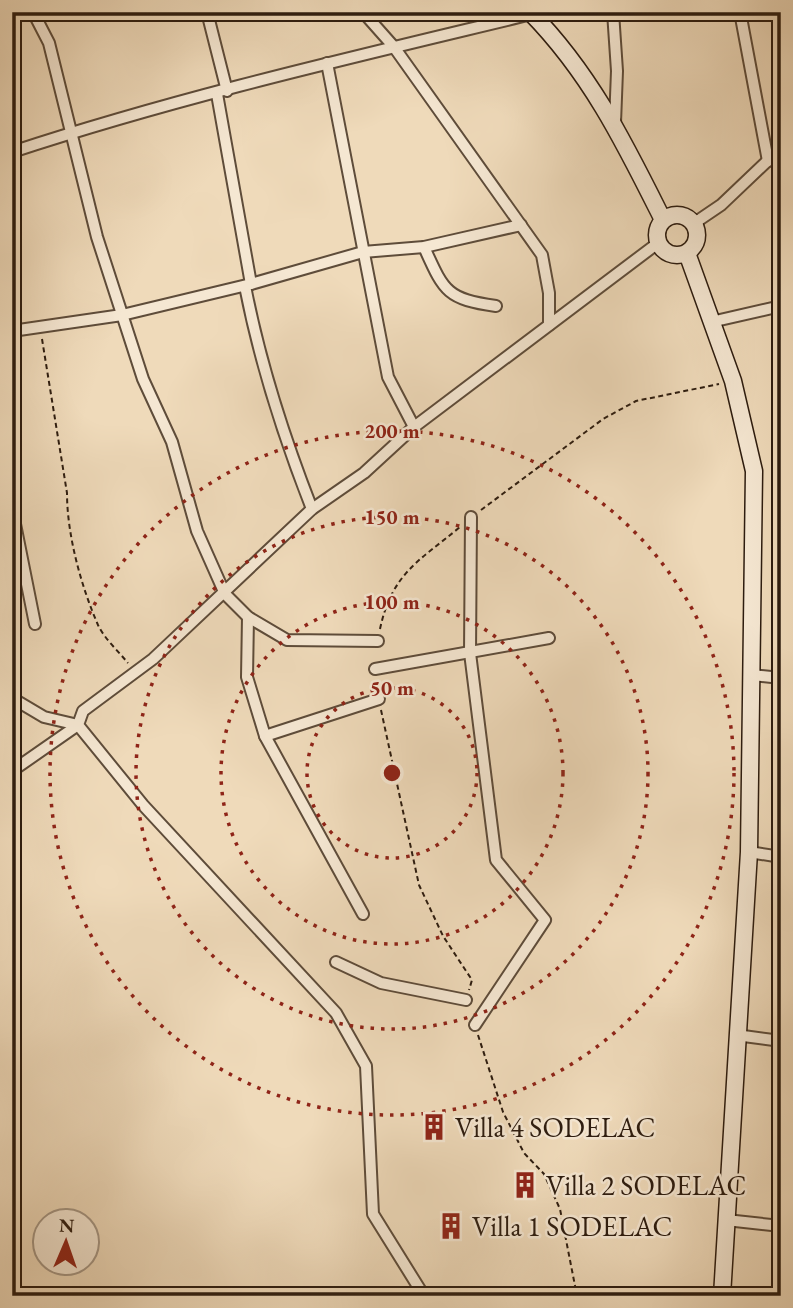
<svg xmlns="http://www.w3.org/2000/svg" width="793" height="1308" font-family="'EB Garamond',serif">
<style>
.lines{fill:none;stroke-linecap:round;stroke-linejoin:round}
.street-casing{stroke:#5e4c3a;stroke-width:14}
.secondary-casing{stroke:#2d1c0f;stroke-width:19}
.path{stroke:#2d1c0f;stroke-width:2;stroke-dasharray:5 3.5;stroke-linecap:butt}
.street{stroke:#f5e7d2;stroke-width:10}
.secondary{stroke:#f5e7d2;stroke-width:16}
.ring{fill:none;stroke:#8f2418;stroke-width:3.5;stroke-dasharray:3.5 7}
.labels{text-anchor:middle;stroke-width:5;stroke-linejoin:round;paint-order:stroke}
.poi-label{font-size:28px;fill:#2d1c0f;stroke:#f5e7d2;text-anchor:start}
.centre{fill:#8f2418;stroke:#f5e7d2;stroke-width:3.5}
.ring-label{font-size:21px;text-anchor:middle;font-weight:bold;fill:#8f2418;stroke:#f5e7d2;stroke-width:5;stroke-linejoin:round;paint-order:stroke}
</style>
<rect width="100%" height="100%" fill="#efdaba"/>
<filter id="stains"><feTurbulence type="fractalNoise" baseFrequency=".00286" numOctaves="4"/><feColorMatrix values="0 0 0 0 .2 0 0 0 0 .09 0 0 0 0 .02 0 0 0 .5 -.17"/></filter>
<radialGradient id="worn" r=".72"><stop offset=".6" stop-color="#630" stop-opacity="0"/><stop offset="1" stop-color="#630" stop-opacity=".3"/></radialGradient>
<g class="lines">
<defs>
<g id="street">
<path d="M 33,12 L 49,43 L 97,237 L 143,379 L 172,442 L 197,531 L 225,594 L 248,617 L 287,640 L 378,641"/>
<path d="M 207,12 L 227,91"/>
<path d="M 363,12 L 394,47 L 542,255 L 549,293 L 549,325"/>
<path d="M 613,12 L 617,71 L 615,123"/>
<path d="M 740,12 L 768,161"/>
<path d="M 327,63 L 388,377 L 414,427"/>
<path d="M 217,94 L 251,284"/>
<path d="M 12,152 C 182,96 358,56 532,14"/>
<path d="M 693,224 L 721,205 L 781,148"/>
<path d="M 424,247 C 444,291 446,299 496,306"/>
<path d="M 245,286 C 260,363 283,435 312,509"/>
<path d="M 711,322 L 781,306"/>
<path d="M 12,331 L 122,315 L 251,284 L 363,252 L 424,247 L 521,225"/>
<path d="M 12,509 L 35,624"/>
<path d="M 471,517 L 470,653 L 496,860 L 545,920 L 475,1025"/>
<path d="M 248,617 L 247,677 L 265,736 L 363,914"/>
<path d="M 375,669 L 549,638"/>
<path d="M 752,675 L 781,678"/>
<path d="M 12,698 L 44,717 L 78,725"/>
<path d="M 265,736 L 379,699"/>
<path d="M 12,771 L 78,725"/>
<path d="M 749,852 L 781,857"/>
<path d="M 336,962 L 381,983 L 466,1000"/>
<path d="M 736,1035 L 781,1041"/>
<path d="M 726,1220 L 781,1226"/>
<path d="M 424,1296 L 373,1214 L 366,1066 L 336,1013 L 143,805 L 78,725 L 83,711 L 153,659 L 312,509 L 364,473 L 414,427 L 658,243"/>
</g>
<g id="secondary">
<path d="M 530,12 C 591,74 625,144 663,220"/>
<circle cx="677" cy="235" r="20"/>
<path d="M 687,253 L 733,381 L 754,471 L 749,852 L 722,1296"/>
</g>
</defs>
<!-- street casing -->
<use href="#street" class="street-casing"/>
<!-- secondary casing -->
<use href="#secondary" class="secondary-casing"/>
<!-- path -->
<g class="path">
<path d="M 42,339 L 67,493 C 67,535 81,586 98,625 C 104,638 118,651 128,663"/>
<path d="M 481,510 L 603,419 L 636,401 L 719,384"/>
<path d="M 380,629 C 392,573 419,561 460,527"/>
<path d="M 381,710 L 419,885 L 443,936 L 472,980 L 469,990"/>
<path d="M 478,1035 L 503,1112 L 524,1153 L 544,1174 L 560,1209 L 577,1296"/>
</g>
<!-- street -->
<use href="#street" class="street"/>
<!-- secondary -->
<use href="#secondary" class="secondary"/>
</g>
<!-- distance rings -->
<g class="ring">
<circle cx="392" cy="773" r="85"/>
<circle cx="392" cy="773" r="171"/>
<circle cx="392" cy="773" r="256"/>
<circle cx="392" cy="773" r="342"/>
</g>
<!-- icons -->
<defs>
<symbol id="building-bare" viewBox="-9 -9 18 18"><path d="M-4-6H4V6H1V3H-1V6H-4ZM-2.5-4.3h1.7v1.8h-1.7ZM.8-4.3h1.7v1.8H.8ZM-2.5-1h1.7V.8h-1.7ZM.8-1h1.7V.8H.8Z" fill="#8f2418" stroke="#f5e7d2" stroke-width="2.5" paint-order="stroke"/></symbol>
</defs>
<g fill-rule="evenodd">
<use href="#building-bare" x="415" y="1108" width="38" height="38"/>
<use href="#building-bare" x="506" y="1166" width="38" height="38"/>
<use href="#building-bare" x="432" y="1207" width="38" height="38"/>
</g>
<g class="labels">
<!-- poi labels -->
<g class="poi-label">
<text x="455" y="1137">Villa 4 SODELAC</text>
<text x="546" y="1195">Villa 2 SODELAC</text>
<text x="472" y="1236">Villa 1 SODELAC</text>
</g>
</g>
<circle cx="392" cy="773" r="10" class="centre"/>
<g class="ring-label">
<text x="392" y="438">200 m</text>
<text x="392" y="524">150 m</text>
<text x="392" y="609">100 m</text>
<text x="392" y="695">50 m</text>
</g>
<!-- margin -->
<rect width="793" height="1308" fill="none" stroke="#efdaba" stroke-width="42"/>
<rect x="14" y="14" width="765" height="1280" fill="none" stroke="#2d1c0f" stroke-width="3.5"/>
<rect x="21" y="21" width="751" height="1266" fill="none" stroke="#2d1c0f" stroke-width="2"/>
<!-- north arrow -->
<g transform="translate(66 1242) rotate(2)"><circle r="33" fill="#f5e7d2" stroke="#a59684" stroke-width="2"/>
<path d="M0-5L12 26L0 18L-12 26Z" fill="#8f2418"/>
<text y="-10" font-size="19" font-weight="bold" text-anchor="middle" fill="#2d1c0f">N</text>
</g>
<rect width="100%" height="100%" filter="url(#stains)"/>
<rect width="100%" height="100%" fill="url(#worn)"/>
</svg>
